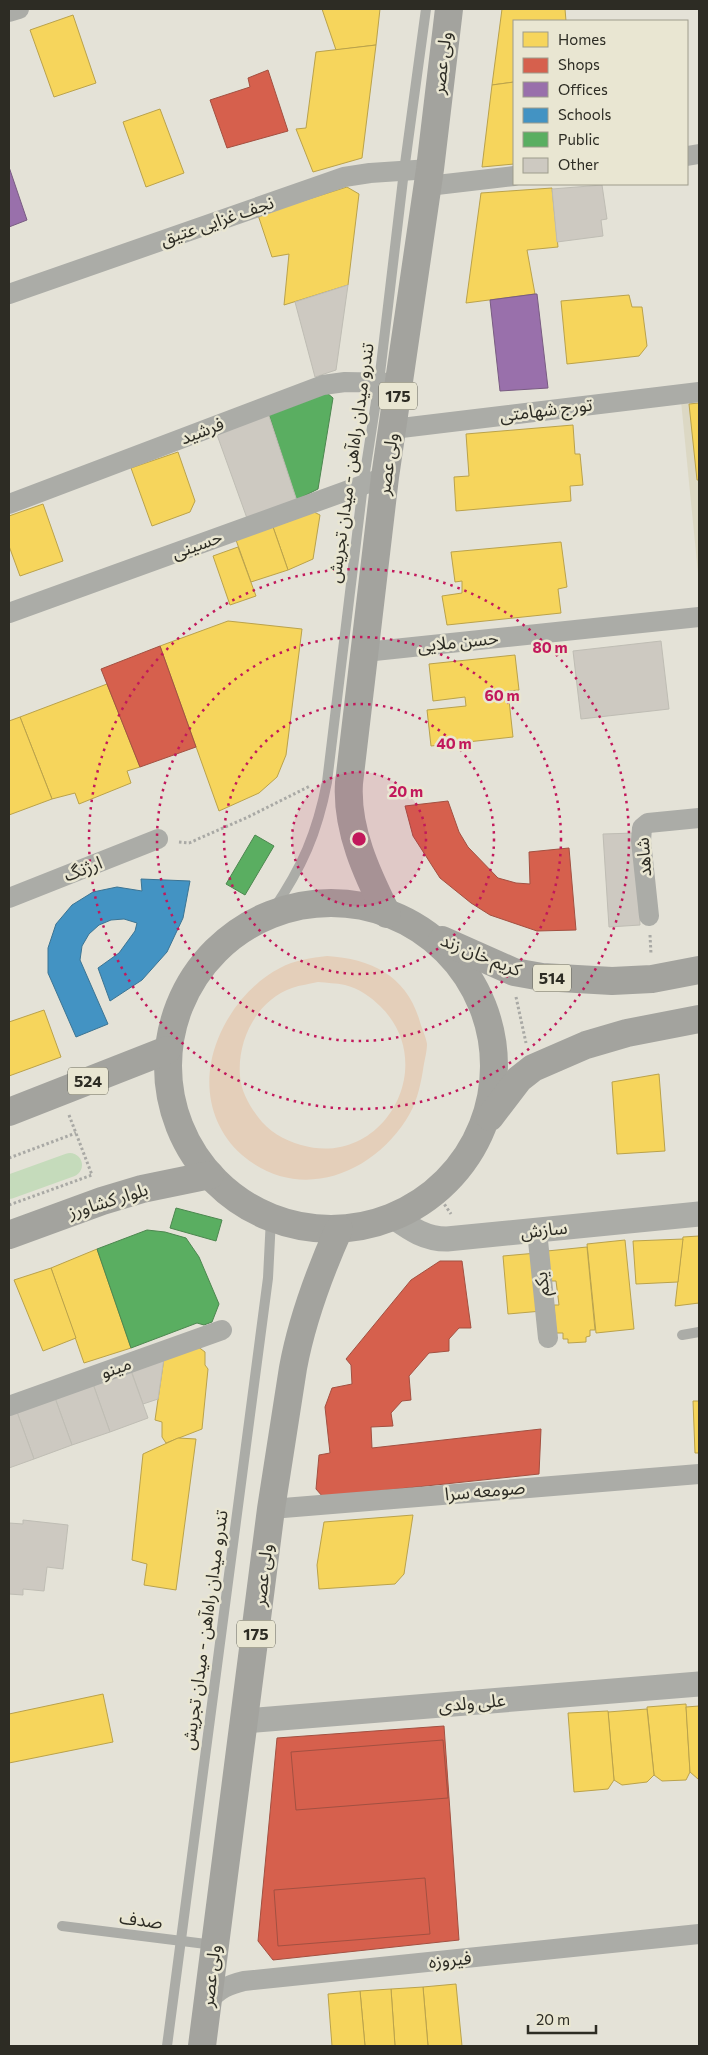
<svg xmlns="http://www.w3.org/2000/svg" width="708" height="2055" font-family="Commissioner,'Noto Sans Arabic',sans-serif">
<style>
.built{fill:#dcd8c4}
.green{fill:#e4cfba;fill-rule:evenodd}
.homes{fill:#f6d55c;stroke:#baa24b}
.shops{fill:#d6604d;stroke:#a35041}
.offices{fill:#9970ab;stroke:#795c82}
.schools{fill:#4393c3;stroke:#3c7493}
.public{fill:#5aae61;stroke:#4c874f}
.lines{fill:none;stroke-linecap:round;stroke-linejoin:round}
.canal{stroke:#c5dbbb;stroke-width:24}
.building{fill:#cdc9c1;stroke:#bfbdb4}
.path{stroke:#a9a9a5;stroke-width:3;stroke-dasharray:2.5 2.5;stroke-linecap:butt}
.service{stroke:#abaca7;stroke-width:10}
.minor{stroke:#abaca7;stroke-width:20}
.tertiary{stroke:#abaca7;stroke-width:25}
.primary{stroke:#a3a39e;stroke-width:28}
.ring{fill:none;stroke:#c2185b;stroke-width:2.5;stroke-dasharray:2.5 5}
.labels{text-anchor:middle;stroke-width:5;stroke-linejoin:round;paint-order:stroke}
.shield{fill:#e9e6d2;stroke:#656458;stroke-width:1}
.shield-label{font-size:16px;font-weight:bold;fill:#2d2c24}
.street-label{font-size:18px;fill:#2d2c24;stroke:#e9e6d2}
.centre{fill:#c2185b;stroke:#e9e6d2;stroke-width:2.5}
.ring-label{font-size:15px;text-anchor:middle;font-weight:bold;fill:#c2185b;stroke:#e9e6d2;stroke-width:5;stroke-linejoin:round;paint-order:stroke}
</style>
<rect width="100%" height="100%" fill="#e4e2d7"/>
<!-- built -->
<path class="built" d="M 699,399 L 699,583 L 681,401 Z"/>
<!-- green -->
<path class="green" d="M 327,956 C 372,959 407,976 420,1022 C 422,1029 426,1037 427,1044 C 427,1052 424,1062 423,1070 C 420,1088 416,1105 406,1120 C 369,1177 297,1202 242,1155 C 215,1131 205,1097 211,1063 C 218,1025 245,986 280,968 C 294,960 312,958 327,956 ZM 318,982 C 327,983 336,983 345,985 C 358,988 371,997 380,1006 C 441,1065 383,1169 301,1145 C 284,1140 268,1131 258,1117 C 249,1105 241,1091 240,1076 C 237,1040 257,1000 292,988 C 300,985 310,984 318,982 Z"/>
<!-- homes -->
<g class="homes">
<path d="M 322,9 L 380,9 L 376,45 L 336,50 Z"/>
<path d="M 502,9 L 565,9 L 566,21 L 514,21 L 514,82 L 492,85 Z"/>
<path d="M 73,15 L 96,83 L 54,97 L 30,30 Z"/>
<path d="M 376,45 L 362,158 L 313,172 L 296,129 L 306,128 L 316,52 Z"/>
<path d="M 514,82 L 514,164 L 482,167 L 492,85 Z"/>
<path d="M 160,109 L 184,173 L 146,187 L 123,122 Z"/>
<path d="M 347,187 L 359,194 L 348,285 L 284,305 L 289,254 L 272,257 L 258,215 Z"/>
<path d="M 552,188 L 558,247 L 527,250 L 535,294 L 466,303 L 481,193 Z"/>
<path d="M 629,295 L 632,307 L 642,307 L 647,346 L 639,356 L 567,364 L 561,301 Z"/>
<path d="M 699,403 L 699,480 L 697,480 L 689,404 Z"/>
<path d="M 573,425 L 575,454 L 580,454 L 583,485 L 570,486 L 571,501 L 456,511 L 454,477 L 469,476 L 466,434 Z"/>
<path d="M 178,452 L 195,501 L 190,512 L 152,526 L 131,468 Z"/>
<path d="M 43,504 L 63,561 L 20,576 L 9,546 L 9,516 Z"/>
<path d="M 314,512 L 320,515 L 313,559 L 288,570 L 273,527 Z"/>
<path d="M 273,527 L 288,570 L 251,582 L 236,540 Z"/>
<path d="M 561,542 L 567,587 L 558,589 L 561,613 L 447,625 L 442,596 L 462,593 L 462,581 L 455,582 L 451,552 Z"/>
<path d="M 238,547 L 256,596 L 230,605 L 213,556 Z"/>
<path d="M 228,621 L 302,629 L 286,755 L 277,777 L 259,793 L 219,811 L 160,646 Z"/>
<path d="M 515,655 L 519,690 L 508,691 L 513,737 L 431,746 L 427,710 L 466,706 L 465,697 L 433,701 L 429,664 Z"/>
<path d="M 107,684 L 140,767 L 127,771 L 131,783 L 79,804 L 75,793 L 52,799 L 20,717 Z"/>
<path d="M 20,717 L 52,799 L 9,815 L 9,721 Z"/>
<path d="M 44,1010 L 61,1057 L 9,1076 L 9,1022 Z"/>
<path d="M 659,1074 L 665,1151 L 617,1154 L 612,1082 Z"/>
<path d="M 699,1236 L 699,1303 L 675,1306 L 683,1237 Z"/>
<path d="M 683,1239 L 678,1282 L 636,1284 L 633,1241 Z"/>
<path d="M 625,1240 L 634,1329 L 596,1333 L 587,1244 Z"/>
<path d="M 587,1247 L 595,1330 L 590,1330 L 590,1336 L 586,1337 L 586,1342 L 568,1343 L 568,1339 L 563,1339 L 563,1333 L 556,1333 L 554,1305 L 559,1305 L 556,1281 L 551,1281 L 547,1251 Z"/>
<path d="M 97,1249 L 131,1348 L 84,1363 L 51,1268 Z"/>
<path d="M 537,1253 L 542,1311 L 508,1314 L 503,1256 Z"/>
<path d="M 51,1268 L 76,1338 L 43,1351 L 14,1280 Z"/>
<path d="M 197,1346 L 205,1352 L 205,1365 L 208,1369 L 202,1429 L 166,1443 L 162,1437 L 162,1422 L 155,1420 L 164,1358 Z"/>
<path d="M 693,1401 L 699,1401 L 699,1453 L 695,1453 Z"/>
<path d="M 178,1438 L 196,1439 L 176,1590 L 144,1585 L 147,1564 L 132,1560 L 143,1454 Z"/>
<path d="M 413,1515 L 404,1574 L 395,1584 L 319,1589 L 317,1565 L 324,1522 Z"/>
<path d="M 103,1694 L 113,1742 L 9,1763 L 9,1714 Z"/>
<path d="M 686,1704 L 690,1772 L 686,1780 L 662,1781 L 654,1775 L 647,1707 Z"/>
<path d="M 699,1706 L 699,1779 L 698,1779 L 690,1772 L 686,1707 Z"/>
<path d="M 647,1709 L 654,1775 L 647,1782 L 622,1785 L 614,1780 L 608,1712 Z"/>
<path d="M 608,1711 L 614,1780 L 608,1789 L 574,1792 L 568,1713 Z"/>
<path d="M 456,1984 L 462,2046 L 428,2046 L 423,1987 Z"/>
<path d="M 423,1987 L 428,2046 L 395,2046 L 391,1989 Z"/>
<path d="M 391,1989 L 395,2046 L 365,2046 L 360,1991 Z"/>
<path d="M 360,1991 L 365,2046 L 332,2046 L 328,1994 Z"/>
</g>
<!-- shops -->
<g class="shops">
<path d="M 268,70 L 288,131 L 227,148 L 210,100 L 250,87 L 248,78 Z"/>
<path d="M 160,646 L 196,747 L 140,767 L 101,669 Z"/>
<path d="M 448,801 L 459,832 L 468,847 L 498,878 L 516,883 L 530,884 L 529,852 L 569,848 L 576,930 L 537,931 L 490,915 L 471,903 L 440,878 L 413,836 L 405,806 Z"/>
<path d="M 440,1261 L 462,1261 L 471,1328 L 459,1328 L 449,1339 L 449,1351 L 429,1353 L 409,1376 L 411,1400 L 402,1401 L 391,1413 L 393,1426 L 371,1427 L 372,1448 L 541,1429 L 539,1474 L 323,1497 L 316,1489 L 319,1455 L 330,1453 L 325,1407 L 332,1388 L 352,1384 L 351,1365 L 346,1359 L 411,1280 Z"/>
<path d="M 444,1726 L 459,1940 L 273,1960 L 258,1941 L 277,1738 Z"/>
<path d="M 443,1740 L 448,1798 L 296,1810 L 291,1752 Z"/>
<path d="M 425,1878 L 430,1934 L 278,1946 L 274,1890 Z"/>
</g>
<!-- offices -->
<g class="offices">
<path d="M 9,167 L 27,220 L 9,227 Z"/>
<path d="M 535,294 L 537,294 L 548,388 L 500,391 L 490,300 Z"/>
</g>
<!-- schools -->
<path class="schools" d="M 141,879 L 190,881 L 183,918 L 167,952 L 142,980 L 110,1001 L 98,968 L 119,953 L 135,931 L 137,923 L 124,919 L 111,920 L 99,925 L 89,934 L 82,946 L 80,960 L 108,1024 L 76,1037 L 48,973 L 48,948 L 56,924 L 72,905 L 93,892 L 117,887 L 142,891 Z"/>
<!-- public -->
<g class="public">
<path d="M 327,393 L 333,398 L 318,489 L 296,500 L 269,415 Z"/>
<path d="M 255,835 L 274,846 L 245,895 L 226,884 Z"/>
<path d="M 176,1208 L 222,1220 L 216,1241 L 170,1228 Z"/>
<path d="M 147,1230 L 165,1232 L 186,1238 L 199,1257 L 219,1304 L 212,1322 L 204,1325 L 197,1323 L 131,1348 L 97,1249 Z"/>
</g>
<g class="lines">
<!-- canal -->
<path class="canal" d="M 9,1187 L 70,1165"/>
</g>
<!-- building -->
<g class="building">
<path d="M 602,185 L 607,219 L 601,220 L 603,236 L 557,242 L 552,189 Z"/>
<path d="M 348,285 L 336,370 L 315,377 L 295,302 Z"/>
<path d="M 268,413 L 297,501 L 248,521 L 216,432 Z"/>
<path d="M 661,641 L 669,709 L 581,719 L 573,651 Z"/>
<path d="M 635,833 L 640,925 L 609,927 L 603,834 Z"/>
<path d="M 164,1358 L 158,1399 L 143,1404 L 131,1370 Z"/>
<path d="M 131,1371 L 148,1418 L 110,1432 L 93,1384 Z"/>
<path d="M 93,1384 L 110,1432 L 72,1445 L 55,1398 Z"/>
<path d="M 55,1398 L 72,1445 L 34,1459 L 17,1412 Z"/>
<path d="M 17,1412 L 34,1459 L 9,1468 L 9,1415 Z"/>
<path d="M 23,1520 L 68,1525 L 63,1569 L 47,1567 L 44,1591 L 23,1589 L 23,1595 L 9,1594 L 9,1523 L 23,1524 Z"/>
</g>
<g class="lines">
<!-- path -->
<g class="path">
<path d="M 179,842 L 189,843 L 248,817 L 310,786"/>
<path d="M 650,935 L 651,954"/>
<path d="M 516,997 L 526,1043"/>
<path d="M 9,1158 L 76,1133"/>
<path d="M 436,1192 L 451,1214"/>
<path d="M 9,1205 L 92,1175 L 69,1115"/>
</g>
<!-- service -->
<g class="service">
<path d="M 273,910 C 302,867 317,834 327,782 L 363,485 L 379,382 L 404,171 L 426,9"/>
<path d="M 682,1335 L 699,1332"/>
<path d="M 62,1926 L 214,1945"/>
<path d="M 167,2046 L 268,1278 L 271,1218"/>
</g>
<!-- minor -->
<g class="minor">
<path d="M 9,12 L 19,9"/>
<path d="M 687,156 L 699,154"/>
<path d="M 428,186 L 514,176"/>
<path d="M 9,294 L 344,177 L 370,173 L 430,169"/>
<path d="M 393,429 L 699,392"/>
<path d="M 9,504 L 323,385 L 345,382 L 399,383"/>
<path d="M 9,613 L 385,477"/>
<path d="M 365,652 L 699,617"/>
<path d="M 9,898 L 158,839"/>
<path d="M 649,916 L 641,841 L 642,828 L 648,823 L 699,818"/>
<path d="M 537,1231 L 548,1338"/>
<path d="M 9,1406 L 222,1330"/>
<path d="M 271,1509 L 699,1474"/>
<path d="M 208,2002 C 219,1989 228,1985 244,1981 L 699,1934"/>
</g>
<!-- tertiary -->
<g class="tertiary">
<path d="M 394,1217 C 411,1229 425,1239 447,1239 L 699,1214"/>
<path d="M 245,1721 L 699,1684"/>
</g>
<!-- primary -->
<g class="primary">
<circle cx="331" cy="1066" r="163"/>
<path d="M 387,914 C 367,874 346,829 349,783 L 385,477 L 430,169 L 449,9"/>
<path d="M 442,940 L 514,972 L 542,977 L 612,981 L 652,979 L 699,970"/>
<path d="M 9,1112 L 167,1050"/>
<path d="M 490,1117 L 519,1079 L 533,1068 L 586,1045 L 627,1033 L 699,1019"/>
<path d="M 9,1235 L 102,1201 L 142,1189 L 210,1175"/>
<path d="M 202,2046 L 271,1509 L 293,1368 C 302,1319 319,1274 339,1229"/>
</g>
</g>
<!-- distance rings -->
<circle cx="359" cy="839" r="67" fill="#c2185b" fill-opacity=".12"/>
<g class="ring">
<circle cx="359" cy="839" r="67"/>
<circle cx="359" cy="839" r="135"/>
<circle cx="359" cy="839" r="202"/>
<circle cx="359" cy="839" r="270"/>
</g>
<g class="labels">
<!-- shield labels -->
<g class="shield">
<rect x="379" y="382.5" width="38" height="27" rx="4"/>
<rect x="533" y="964.5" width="38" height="27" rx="4"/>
<rect x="68" y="1067.5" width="40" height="27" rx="4"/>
<rect x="237" y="1620.5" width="38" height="27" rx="4"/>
</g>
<g class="shield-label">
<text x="398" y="402">175</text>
<text x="552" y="984">514</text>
<text x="88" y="1087">524</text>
<text x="256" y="1640">175</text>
</g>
<!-- street labels -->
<g class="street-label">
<text transform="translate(442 63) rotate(-83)" y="6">ولی عصر</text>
<text transform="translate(217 221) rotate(-19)" y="6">نجف غزایی عتیق</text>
<text transform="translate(546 410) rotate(-7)" y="6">تورج شهامتی</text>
<text transform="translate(202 431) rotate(-21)" y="6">فرشید</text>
<text transform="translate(351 463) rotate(-82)" y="6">تندرو میدان راه‌آهن - میدان تجریش</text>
<text transform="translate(388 464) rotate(-82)" y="6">ولی عصر</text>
<text transform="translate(197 545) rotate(-20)" y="6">حسینی</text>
<text transform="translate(458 642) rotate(-6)" y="6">حسن ملایی</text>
<text transform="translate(644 857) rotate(-94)" y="6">شاهد</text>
<text transform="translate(83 869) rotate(-21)" y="6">ارژنگ</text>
<text transform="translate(481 955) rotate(22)" y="6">کریم خان زند</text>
<text transform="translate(108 1201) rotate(-17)" y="6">بلوار کشاورز</text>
<text transform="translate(544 1230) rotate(-6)" y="6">سازش</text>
<text transform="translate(542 1284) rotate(-96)" y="6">یکم</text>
<text transform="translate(116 1368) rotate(-20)" y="6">مینو</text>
<text transform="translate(485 1491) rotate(-5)" y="6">صومعه سرا</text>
<text transform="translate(263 1575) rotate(-83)" y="6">ولی عصر</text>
<text transform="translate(205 1630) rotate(-82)" y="6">تندرو میدان راه‌آهن - میدان تجریش</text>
<text transform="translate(472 1703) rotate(-5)" y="6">علی ولدی</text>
<text transform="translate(141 1920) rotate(7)" y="6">صدف</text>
<text transform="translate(450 1960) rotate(-6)" y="6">فیروزه</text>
<text transform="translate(211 1976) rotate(-83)" y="6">ولی عصر</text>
</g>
</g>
<circle cx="359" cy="839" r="8" class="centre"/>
<g class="ring-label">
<text x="550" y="653">80 m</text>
<text x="502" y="701">60 m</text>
<text x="454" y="749">40 m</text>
<text x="406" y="797">20 m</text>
</g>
<!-- border -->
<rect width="708" height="2055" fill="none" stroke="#2d2c24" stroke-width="20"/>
<!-- legend -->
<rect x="513" y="20" width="175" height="165" fill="#e9e6d2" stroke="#9e9c8c"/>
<rect x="523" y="32" width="25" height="15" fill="#f6d55c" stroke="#9e9c8c"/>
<text x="558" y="45" font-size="15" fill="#2d2c24">Homes</text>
<rect x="523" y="58" width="25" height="15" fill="#d6604d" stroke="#9e9c8c"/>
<text x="558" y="70" font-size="15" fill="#2d2c24">Shops</text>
<rect x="523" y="82" width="25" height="15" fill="#9970ab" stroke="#9e9c8c"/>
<text x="558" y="95" font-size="15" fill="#2d2c24">Offices</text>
<rect x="523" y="108" width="25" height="15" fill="#4393c3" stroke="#9e9c8c"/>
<text x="558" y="120" font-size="15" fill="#2d2c24">Schools</text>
<rect x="523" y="132" width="25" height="15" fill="#5aae61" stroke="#9e9c8c"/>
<text x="558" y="145" font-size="15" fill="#2d2c24">Public</text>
<rect x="523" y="158" width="25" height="15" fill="#cdc9c1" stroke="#9e9c8c"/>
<text x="558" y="170" font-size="15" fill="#2d2c24">Other</text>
<!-- scale -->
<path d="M528 2025v8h68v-8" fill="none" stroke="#2d2c24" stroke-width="2.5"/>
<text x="536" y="2025" font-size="15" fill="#2d2c24" stroke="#e9e6d2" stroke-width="4" paint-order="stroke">20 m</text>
</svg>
